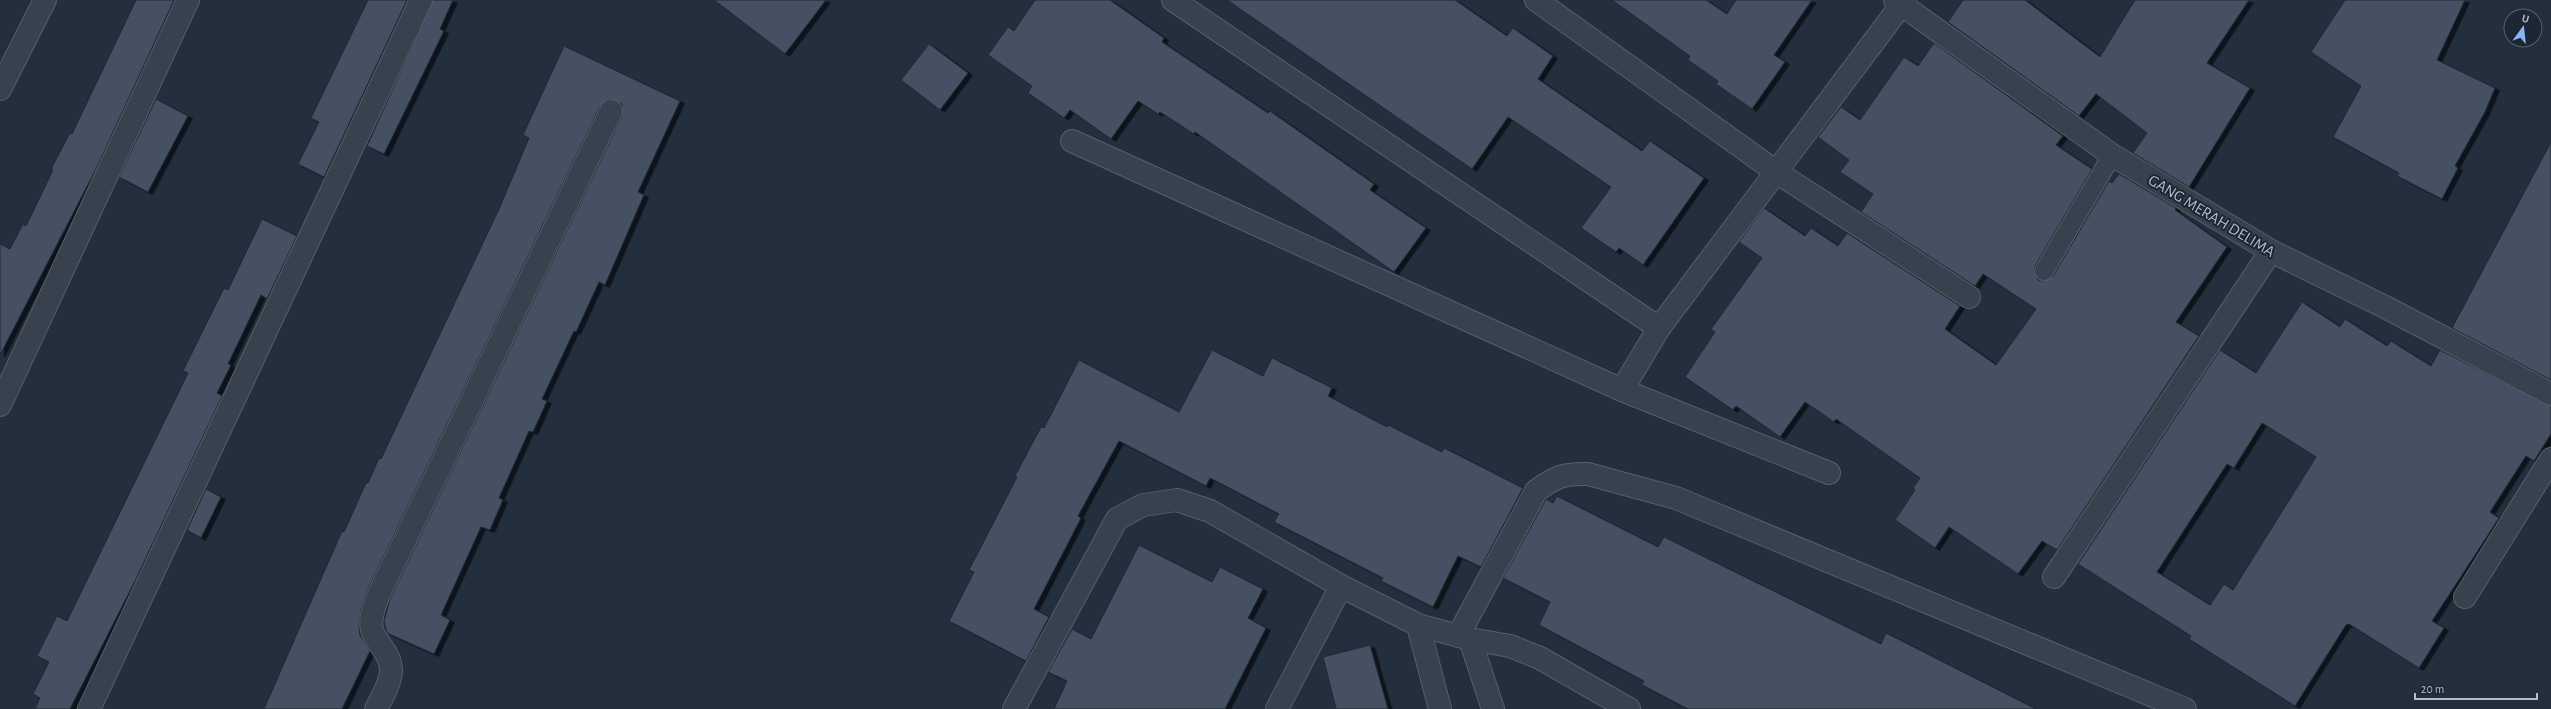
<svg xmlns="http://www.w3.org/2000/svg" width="2551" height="709" font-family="'Alegreya Sans',sans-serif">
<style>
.building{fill:#455162;stroke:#1f2835;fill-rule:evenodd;filter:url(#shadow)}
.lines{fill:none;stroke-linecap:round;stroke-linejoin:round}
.lane-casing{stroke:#565f6c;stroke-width:20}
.street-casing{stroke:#565f6c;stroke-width:24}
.lane{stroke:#38414e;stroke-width:18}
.street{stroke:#38414e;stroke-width:22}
.labels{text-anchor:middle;stroke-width:4;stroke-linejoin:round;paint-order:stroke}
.street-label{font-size:16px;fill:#b4bcc9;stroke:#1d2633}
</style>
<defs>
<filter id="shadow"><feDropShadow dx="4.5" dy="2.5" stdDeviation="0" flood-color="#0009"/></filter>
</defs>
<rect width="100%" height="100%" fill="#242f3e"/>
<!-- building -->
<g class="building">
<path d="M 136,0 L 174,0 L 96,169 L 0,355 L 0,244 L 10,249 L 23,224 L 26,226 L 53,170 L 51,169 L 70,133 L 72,134 Z"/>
<path d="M 368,0 L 407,0 L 324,177 L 298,164 L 319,122 L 311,118 Z"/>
<path d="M 433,0 L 453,0 L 440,29 L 444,31 L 384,154 L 367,146 Z"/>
<path d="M 714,0 L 826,0 L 785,54 Z"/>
<path d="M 1035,0 L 1110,0 L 1164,38 L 1162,42 L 1268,113 L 1270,111 L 1374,184 L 1370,190 L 1426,228 L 1394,272 L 1195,132 L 1194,134 L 1160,112 L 1158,114 L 1138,101 L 1111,139 L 1070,110 L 1064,118 L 1028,93 L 1032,86 L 988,55 L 1008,27 L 1014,31 Z"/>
<path d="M 1227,0 L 1455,0 L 1507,36 L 1513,28 L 1553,56 L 1538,79 L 1642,151 L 1650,141 L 1704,178 L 1643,265 L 1619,248 L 1616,252 L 1581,228 L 1611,187 L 1508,117 L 1472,169 Z"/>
<path d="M 1612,0 L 1706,0 L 1727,14 L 1736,0 L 1812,0 L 1774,55 L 1785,62 L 1752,109 L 1716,84 L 1718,81 L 1688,60 L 1690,56 Z"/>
<path d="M 1963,0 L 2025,0 L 2100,57 L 2135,0 L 2249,0 L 2207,63 L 2250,88 L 2189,187 L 2133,153 L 2147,133 L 2096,94 L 2079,116 L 1948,22 Z"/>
<path d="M 2345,0 L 2465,0 L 2437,60 L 2495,88 L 2485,112 L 2455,166 L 2458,168 L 2442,199 L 2397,176 L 2399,173 L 2333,137 L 2361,86 L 2311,52 Z"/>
<path d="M 1934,43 L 2063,136 L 2056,145 L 2092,169 L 2035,266 L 2034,271 L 2038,280 L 2044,281 L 2053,276 L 2109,181 L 2112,183 L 2119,174 L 2176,208 L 2175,210 L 2227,247 L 2176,322 L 2199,336 L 2057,550 L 2042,541 L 2018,574 L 1949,527 L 1935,548 L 1895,520 L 1915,490 L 1913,488 L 1920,478 L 1836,419 L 1834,422 L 1805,402 L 1780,437 L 1736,406 L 1733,410 L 1685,377 L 1715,332 L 1711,329 L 1762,258 L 1739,242 L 1764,208 L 1805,236 L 1811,228 L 1838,246 L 1847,233 L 1960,306 L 1945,329 L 1996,365 L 2036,309 L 1983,274 L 1975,286 L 1861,212 L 1873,194 L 1840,172 L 1849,160 L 1818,137 L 1841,107 L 1860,120 L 1904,57 L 1918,66 Z"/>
<path d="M 929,44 L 968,73 L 940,110 L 901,80 Z"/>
<path d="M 564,46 L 680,101 L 638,192 L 644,195 L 605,285 L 599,282 L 576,332 L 574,331 L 542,399 L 547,401 L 533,432 L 529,431 L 499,498 L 503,500 L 490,530 L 481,527 L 441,615 L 450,620 L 434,654 L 387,633 L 384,621 L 390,599 L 622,116 L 622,104 L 610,99 L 600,106 L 368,589 L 361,609 L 359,626 L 360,635 L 370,651 L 342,709 L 264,709 L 342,531 L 344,532 L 366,483 L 368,483 L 379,458 L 381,459 L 499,209 L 529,138 L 523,135 Z"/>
<path d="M 156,99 L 188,116 L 148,192 L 119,177 Z"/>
<path d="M 2551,142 L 2551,380 L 2452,328 Z"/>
<path d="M 262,219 L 297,236 L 267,299 L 261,295 L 228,364 L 231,365 L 217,393 L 222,396 L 136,579 L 70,709 L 35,709 L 40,698 L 33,694 L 49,662 L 37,656 L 57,616 L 67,621 L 188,373 L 183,371 L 224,288 L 228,290 Z"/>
<path d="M 2302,302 L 2340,327 L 2345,319 L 2387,346 L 2391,341 L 2431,366 L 2440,350 L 2551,406 L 2551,434 L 2534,461 L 2526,456 L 2490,512 L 2499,518 L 2432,621 L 2444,628 L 2419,668 L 2349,624 L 2346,625 L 2295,706 L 2189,639 L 2191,636 L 2078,564 L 2220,350 L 2256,373 ZM 2262,423 L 2316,457 L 2233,590 L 2224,584 L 2210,605 L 2157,572 L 2227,464 L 2234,468 Z"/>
<path d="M 1212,350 L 1263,376 L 1272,358 L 1332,388 L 1328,396 L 1387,427 L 1388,425 L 1442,452 L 1444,448 L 1523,488 L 1481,567 L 1458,556 L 1433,607 L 1381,581 L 1383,578 L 1274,522 L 1279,514 L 1210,478 L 1206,486 L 1119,441 L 1078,516 L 1081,518 L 1034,609 L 1049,617 L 1026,661 L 949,621 L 974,572 L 969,570 L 1017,477 L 1015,476 L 1041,427 L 1044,428 L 1079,360 L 1179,412 Z"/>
<path d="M 206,489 L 221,497 L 201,538 L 187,530 Z"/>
<path d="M 1557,496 L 1658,547 L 1664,537 L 1881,644 L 1886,633 L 2036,709 L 1688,709 L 1642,685 L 1644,681 L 1539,625 L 1550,602 L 1503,578 L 1546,499 L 1553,503 Z"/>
<path d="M 1139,545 L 1212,582 L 1220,567 L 1263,589 L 1248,618 L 1266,628 L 1225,709 L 1054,709 L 1067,681 L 1048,672 L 1072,629 L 1091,639 Z"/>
<path d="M 1370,645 L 1388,709 L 1336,709 L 1323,657 Z"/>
</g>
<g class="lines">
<defs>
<path id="lane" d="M 2044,271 L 2112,155"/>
<g id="street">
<path d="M 1173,0 L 1659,328"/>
<path d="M 1536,0 L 1775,171 L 1969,297"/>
<path d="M 1895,0 L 2112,155 L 2271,251 L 2387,308 L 2551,394"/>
<path d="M 0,89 L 45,0"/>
<path d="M 1072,141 L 1622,390 L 1659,328 L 1905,0"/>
<path d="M 1622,390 L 1829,473"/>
<path d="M 0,405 L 188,0"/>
<path d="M 2054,577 L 2271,251"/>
<path d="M 2465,597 L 2551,459"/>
<path d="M 1418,625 L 1440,709"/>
<path d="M 1458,636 L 1536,491 C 1555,477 1564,473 1588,474 L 1676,498 L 2185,709"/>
<path d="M 1470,639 L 1493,709"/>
<path d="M 89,709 L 421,0"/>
<path d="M 376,709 C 382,697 390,685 391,671 C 391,653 377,645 372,630 C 369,618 375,604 379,594 L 611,111"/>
<path d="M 1014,709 L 1117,519 L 1143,505 L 1177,500 L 1210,511 L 1341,586 L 1418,625 L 1470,639 L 1510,646 L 1540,658 L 1629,709"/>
<path d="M 1277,709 L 1341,586"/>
</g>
</defs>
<!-- lane casing -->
<use href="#lane" class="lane-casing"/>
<!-- street casing -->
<use href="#street" class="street-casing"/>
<!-- lane -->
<use href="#lane" class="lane"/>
<!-- street -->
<use href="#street" class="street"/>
</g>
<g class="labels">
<!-- street labels -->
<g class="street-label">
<text transform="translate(2212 215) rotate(31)" y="6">GANG MERAH DELIMA</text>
</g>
</g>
<!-- north arrow -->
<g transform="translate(2523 28) rotate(15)"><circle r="19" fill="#1d2633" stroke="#59626f"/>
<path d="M0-3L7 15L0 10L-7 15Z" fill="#8ab4f8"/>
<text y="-6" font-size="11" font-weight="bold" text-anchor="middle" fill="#b4bcc9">U</text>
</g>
<!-- scale -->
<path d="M2415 693v6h122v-6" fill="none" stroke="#b4bcc9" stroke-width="2"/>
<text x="2421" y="693" font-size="12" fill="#b4bcc9" stroke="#1d2633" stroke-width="3" paint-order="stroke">20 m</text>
</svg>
